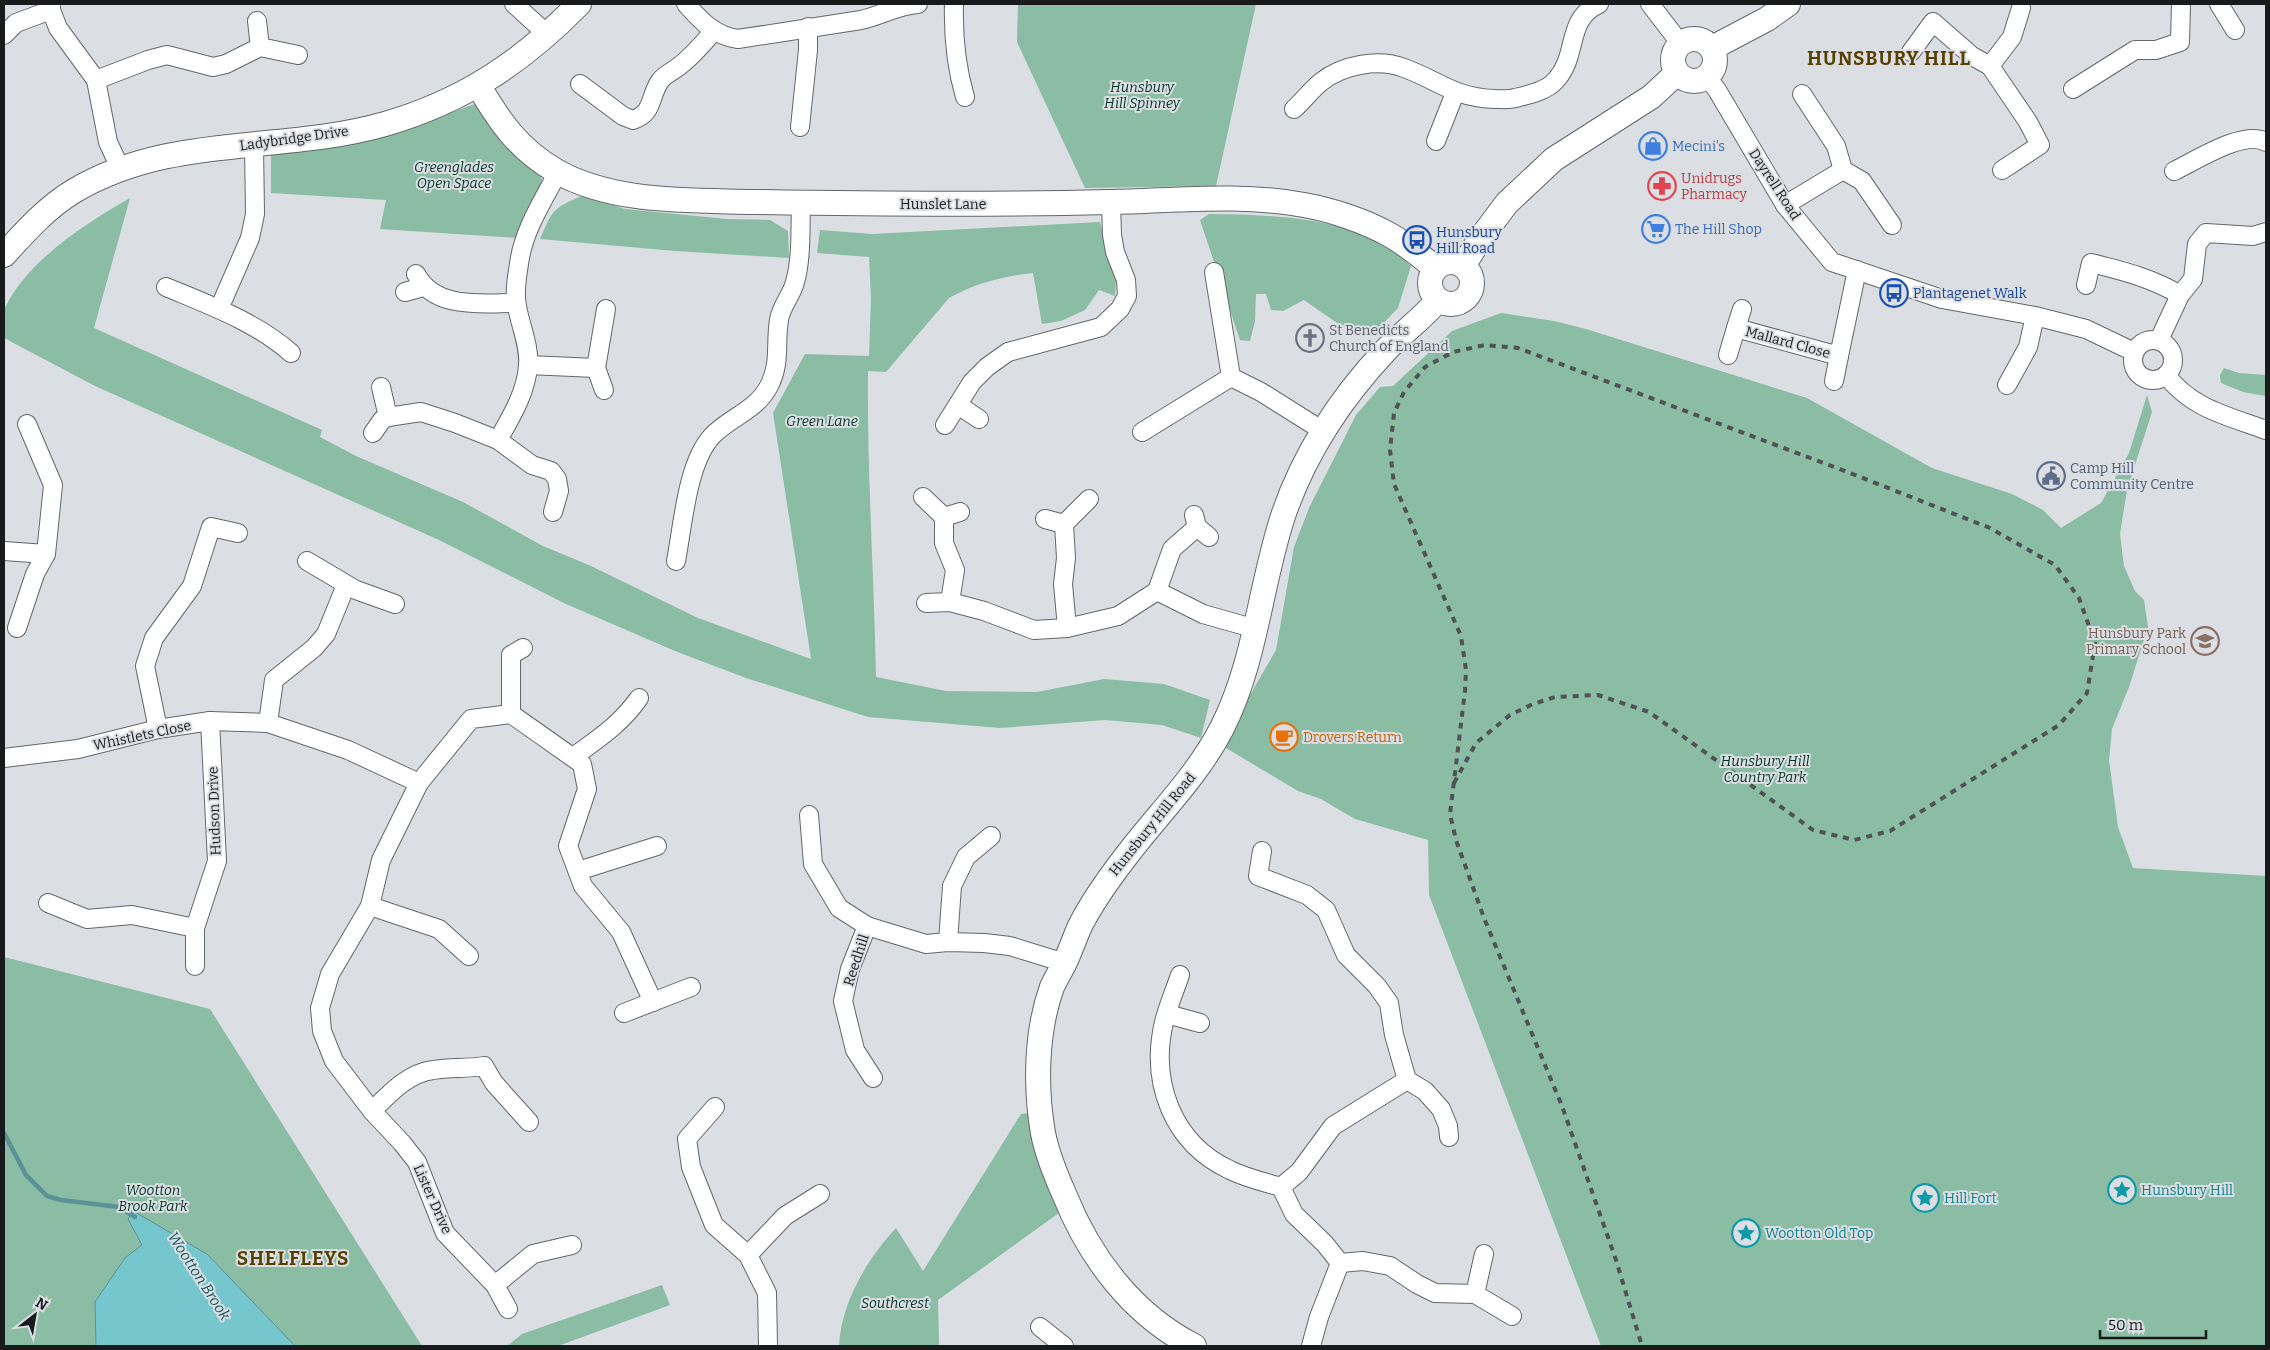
<svg xmlns="http://www.w3.org/2000/svg" width="2270" height="1350" font-family="Bitter,serif">
<style>
.green{fill:#8bbca4}
.water{fill:#76c6cd;stroke:#5a9298}
.lines{fill:none;stroke-linecap:round;stroke-linejoin:round}
.stream{stroke:#5a9298;stroke-width:4.5}
.street-casing{stroke:#63666b;stroke-width:20}
.secondary-casing{stroke:#63666b;stroke-width:26}
.street{stroke:#fff;stroke-width:18}
.secondary{stroke:#fff;stroke-width:24}
.rail{stroke:#505255;stroke-width:4;stroke-dasharray:6 6;stroke-linecap:butt}
.labels{text-anchor:middle;stroke-width:4;stroke-linejoin:round;paint-order:stroke}
.park-label{font-size:14px;font-style:italic;fill:#003623;stroke:#dbdfe4}
.street-label{font-size:14px;fill:#191a1c;stroke:#dbdfe4}
.shop-label{font-size:14px;fill:#366cbe;stroke:#dbdfe4;text-anchor:start}
.health-label{font-size:14px;fill:#be3a42;stroke:#dbdfe4;text-anchor:start}
.transit-label{font-size:14px;fill:#164399;stroke:#dbdfe4;text-anchor:start}
.worship-label{font-size:14px;fill:#5b616d;stroke:#dbdfe4;text-anchor:start}
.service-label{font-size:14px;fill:#4e5e75;stroke:#dbdfe4;text-anchor:start}
.education-label{font-size:14px;fill:#785e54;stroke:#dbdfe4;text-anchor:end}
.food-label{font-size:14px;fill:#c56008;stroke:#dbdfe4;text-anchor:start}
.culture-label{font-size:14px;fill:#0d838f;stroke:#dbdfe4;text-anchor:start}
.water-label{font-size:15px;font-style:italic;fill:#145a5f;stroke:#dbdfe4}
.district-label{font-size:19px;font-weight:bold;letter-spacing:1px;fill:#583f00;stroke:#dbdfe4}
</style>
<rect width="100%" height="100%" fill="#dbdfe4"/>
<!-- green -->
<g class="green">
<path d="M 1018,4 L 1256,4 L 1216,186 L 1085,188 L 1017,42 Z"/>
<path d="M 477,103 L 538,169 L 543,182 L 519,238 L 380,229 L 386,200 L 271,193 L 271,155 L 344,144 L 399,132 Z"/>
<path d="M 584,195 L 625,209 L 727,219 L 770,220 L 788,231 L 789,258 L 675,251 L 540,239 C 553,209 553,208 584,195 Z"/>
<path d="M 130,198 L 94,328 L 322,430 L 320,437 L 356,456 L 463,502 L 543,546 L 591,566 L 698,618 L 811,659 L 773,413 L 805,354 L 869,356 L 871,298 L 869,257 L 817,253 L 820,230 L 872,234 L 1100,222 L 1116,280 L 1115,296 L 1099,290 L 1085,310 L 1061,321 L 1042,324 L 1033,273 C 1004,276 975,283 949,298 L 886,372 L 868,371 C 867,473 874,575 876,677 L 946,691 L 1037,692 L 1104,679 L 1164,684 L 1210,700 L 1201,738 L 1162,725 L 1105,720 L 1000,728 L 868,717 L 746,678 L 675,651 L 566,604 L 439,540 L 95,386 L 4,338 C 4,330 1,315 5,308 C 28,260 85,224 130,198 Z"/>
<path d="M 1209,214 C 1278,215 1358,216 1411,266 L 1398,308 L 1379,328 L 1359,332 L 1337,323 L 1304,300 L 1283,311 L 1271,310 L 1266,294 L 1256,294 L 1255,321 L 1250,341 L 1240,340 L 1200,220 Z"/>
<path d="M 1501,313 L 1554,321 L 1586,329 L 1807,398 L 1932,468 L 2012,494 L 2043,510 L 2061,528 L 2101,503 L 2129,453 L 2147,395 L 2152,412 L 2127,490 L 2120,534 L 2124,566 L 2135,591 L 2144,600 L 2148,627 L 2129,687 L 2112,729 L 2109,760 L 2118,827 L 2133,868 L 2266,876 L 2266,1346 L 1601,1346 L 1429,895 L 1428,840 L 1355,819 L 1321,799 L 1298,791 L 1221,745 L 1276,650 L 1294,547 L 1309,508 L 1356,415 L 1380,387 L 1393,386 L 1452,331 Z"/>
<path d="M 2224,368 L 2239,373 L 2266,375 L 2266,396 L 2243,392 L 2221,383 L 2220,375 Z"/>
<path d="M 4,957 L 210,1009 L 422,1346 L 4,1346 Z"/>
<path d="M 1029,1113 L 1063,1210 L 938,1300 L 939,1346 L 839,1346 C 841,1303 867,1259 896,1228 L 923,1271 L 1021,1114 Z"/>
<path d="M 662,1285 L 670,1305 L 558,1346 L 507,1346 L 522,1334 Z"/>
</g>
<!-- water -->
<path class="water" d="M 133,1211 L 207,1254 L 295,1346 L 96,1346 L 95,1302 L 125,1258 L 142,1245 L 128,1219 Z"/>
<g class="lines">
<!-- stream -->
<path class="stream" d="M 4,1133 L 26,1175 L 47,1196 L 61,1200 L 119,1207 L 135,1217"/>
<defs>
<g id="street">
<path d="M 51,4 L 51,10 L 58,28 L 96,80 L 108,142 L 120,168"/>
<path d="M 514,4 L 548,35"/>
<path d="M 686,4 C 701,21 715,36 738,39 L 861,20 C 880,16 898,5 918,4"/>
<path d="M 954,4 C 953,37 956,66 965,97"/>
<path d="M 1650,4 L 1680,43"/>
<path d="M 2219,4 L 2235,30"/>
<path d="M 257,21 L 260,47"/>
<path d="M 4,35 L 16,23 L 51,10"/>
<path d="M 1911,52 L 1933,22 L 1972,56 L 1990,66 L 2012,37 L 2021,8"/>
<path d="M 1990,66 L 2028,122 L 2040,145 L 2002,170"/>
<path d="M 1707,77 L 1717,90 L 1785,205 L 1832,262 L 1942,299 L 2035,316 L 2086,329 L 2134,352"/>
<path d="M 96,80 L 148,60 L 167,55 L 213,67 L 226,64 L 260,47 L 298,55"/>
<path d="M 580,84 L 623,116 L 633,120 C 654,113 649,97 660,81 C 665,74 672,72 678,67 C 691,58 703,43 714,31"/>
<path d="M 2073,89 L 2135,50 L 2156,50 L 2180,42 L 2181,4"/>
<path d="M 1802,94 L 1836,146 L 1843,170 L 1862,181 L 1892,225"/>
<path d="M 1294,109 C 1303,101 1311,90 1321,82 C 1342,65 1378,58 1404,68 C 1440,81 1454,98 1496,99 C 1502,99 1509,100 1515,98 C 1528,95 1547,91 1556,80 C 1579,55 1565,19 1599,4"/>
<path d="M 800,127 L 808,50 L 808,27"/>
<path d="M 1436,141 L 1455,93"/>
<path d="M 2174,171 C 2195,161 2244,129 2266,142"/>
<path d="M 1785,205 L 1843,170"/>
<path d="M 1214,272 L 1231,377"/>
<path d="M 416,274 C 435,310 481,303 516,303"/>
<path d="M 2086,285 L 2091,263 C 2123,271 2152,278 2180,295"/>
<path d="M 166,287 C 209,305 256,322 291,353"/>
<path d="M 405,292 L 423,287"/>
<path d="M 219,309 L 250,238 L 255,214 L 254,145"/>
<path d="M 1742,309 L 1736,328 L 1839,356 L 1857,270"/>
<circle cx="2153" cy="360" r="20"/>
<path d="M 2159,340 L 2180,295 L 2193,279 L 2197,244 L 2206,233 L 2253,236 L 2266,232"/>
<path d="M 1728,355 L 1736,328"/>
<path d="M 528,365 L 596,368 L 606,309"/>
<path d="M 596,368 L 604,390"/>
<path d="M 2166,375 C 2192,409 2228,416 2266,430"/>
<path d="M 1834,381 L 1839,356"/>
<path d="M 2007,385 L 2028,347 L 2035,316"/>
<path d="M 381,387 L 388,417"/>
<path d="M 958,405 L 979,419"/>
<path d="M 945,425 L 972,382 L 987,367 L 1008,352 L 1101,327 L 1120,309 L 1127,296 L 1126,280 L 1115,252 L 1112,235 L 1111,202"/>
<path d="M 1142,432 L 1231,377 L 1261,392 L 1323,431"/>
<path d="M 373,433 L 382,420 L 388,417 L 421,412 L 455,423 L 498,440 L 532,465 L 551,471 L 557,479 L 559,491 L 553,512"/>
<path d="M 498,440 C 511,417 526,393 528,366 C 530,346 520,325 517,306 C 514,293 517,276 519,264 C 523,231 543,201 558,172"/>
<path d="M 923,497 L 944,517 L 944,543 L 955,570 L 950,602"/>
<path d="M 1194,515 L 1197,527 L 1209,537"/>
<path d="M 944,517 L 960,512"/>
<path d="M 1045,519 L 1064,524"/>
<path d="M 4,551 L 46,554"/>
<path d="M 307,561 L 356,590 L 395,604"/>
<path d="M 676,561 C 683,525 687,463 712,436 C 730,417 756,411 769,386 C 781,363 775,344 779,320 C 781,306 792,295 795,282 C 802,257 800,228 801,203"/>
<path d="M 1157,591 L 1203,614 L 1256,629"/>
<path d="M 926,603 L 950,602 L 984,611 L 1034,630 L 1067,628 L 1118,616 L 1157,591 L 1172,549 L 1197,527"/>
<path d="M 17,628 L 35,574 L 46,554 L 53,485 L 27,424"/>
<path d="M 1067,628 L 1063,584 L 1066,558 L 1064,524 L 1089,499"/>
<path d="M 511,714 L 511,655 L 523,648"/>
<path d="M 268,723 L 274,680 L 314,648 L 326,634 L 346,585"/>
<path d="M 158,729 L 145,666 L 154,638 L 192,586 L 211,527 L 238,533"/>
<path d="M 573,757 C 598,739 621,724 639,698"/>
<path d="M 4,758 L 78,749 L 158,729 L 210,721 L 268,723 L 348,750 L 419,783"/>
<path d="M 809,815 L 813,864 L 839,908 L 867,926 L 850,969 L 843,1001 L 855,1050 L 873,1078"/>
<path d="M 1262,851 L 1258,876 L 1307,895 L 1326,910 L 1346,955 L 1377,986 L 1389,1003 L 1394,1035 L 1407,1080 L 1425,1091 L 1441,1109 L 1448,1126 L 1449,1137"/>
<path d="M 578,871 L 657,846"/>
<path d="M 48,903 L 87,919 L 132,915 L 195,928"/>
<path d="M 370,906 L 439,929 L 469,956"/>
<path d="M 867,926 L 926,944 L 948,942 L 984,943 L 1010,946 L 1065,963"/>
<path d="M 948,942 L 952,886 L 966,857 L 991,836"/>
<path d="M 195,966 L 195,928 L 217,861 L 210,721"/>
<path d="M 1180,975 C 1175,990 1168,1006 1164,1022 C 1150,1082 1172,1143 1230,1170 C 1246,1178 1264,1182 1281,1187"/>
<path d="M 624,1013 L 691,987"/>
<path d="M 1167,1014 L 1200,1023"/>
<path d="M 715,1107 L 687,1139 L 691,1167 L 714,1225 L 748,1255 L 767,1293 L 768,1346"/>
<path d="M 372,1111 C 389,1094 408,1073 433,1070 C 451,1067 466,1069 484,1066 L 494,1083 L 529,1122"/>
<path d="M 748,1255 L 785,1216 L 820,1194"/>
<path d="M 1340,1263 L 1325,1244 L 1294,1214 L 1281,1187 L 1299,1172 L 1333,1126 L 1407,1080"/>
<path d="M 1340,1263 L 1363,1261 L 1390,1266 L 1417,1284 L 1435,1293 L 1475,1294 L 1512,1316"/>
<path d="M 495,1285 L 533,1254 L 572,1245"/>
<path d="M 1475,1294 L 1484,1254"/>
<path d="M 508,1309 L 495,1285 L 445,1233 L 417,1162 L 402,1143 L 372,1111 L 334,1061 L 322,1031 L 320,1008 L 330,974 L 370,906 L 381,860 L 419,783 L 471,719 L 511,714 L 582,764 L 587,789 L 568,846 L 583,886 L 621,932 L 653,1002"/>
<path d="M 1040,1327 L 1064,1346"/>
<path d="M 1311,1346 L 1319,1317 L 1340,1263"/>
</g>
<g id="secondary">
<circle cx="1694" cy="60" r="21"/>
<path d="M 1712,48 L 1767,19 L 1788,4"/>
<path d="M 478,85 C 500,122 518,149 556,171 C 614,204 692,200 756,202 C 874,204 992,205 1109,202 C 1174,201 1240,193 1304,205 C 1332,210 1365,221 1390,235 C 1406,244 1421,257 1436,268"/>
<path d="M 4,255 C 24,233 47,207 74,191 C 172,133 280,154 385,124 C 464,101 522,62 579,4"/>
<circle cx="1451" cy="283" r="21"/>
<path d="M 1463,266 L 1480,239 L 1507,203 L 1554,159 L 1651,97 L 1677,73"/>
<path d="M 1194,1346 C 1133,1315 1090,1258 1065,1196 C 1056,1176 1047,1154 1043,1133 C 1035,1087 1036,1031 1052,987 C 1056,978 1062,969 1066,960 C 1071,949 1075,937 1080,926 C 1093,900 1110,877 1127,855 C 1159,813 1198,775 1222,728 C 1256,661 1260,586 1283,516 C 1304,454 1341,398 1385,351 C 1402,333 1422,319 1438,300"/>
</g>
</defs>
<!-- street casing -->
<use href="#street" class="street-casing"/>
<!-- secondary casing -->
<use href="#secondary" class="secondary-casing"/>
<!-- street -->
<use href="#street" class="street"/>
<!-- secondary -->
<use href="#secondary" class="secondary"/>
<!-- rail -->
<path class="rail" d="M 1454,783 L 1476,743 L 1510,715 L 1533,704 L 1555,697 L 1598,695 L 1649,712 L 1813,830 L 1854,840 L 1890,831 L 2059,725 L 2087,693 L 2095,643 L 2079,598 L 2055,565 L 1990,528 L 1850,473 L 1518,348 L 1485,345 L 1453,352 L 1425,367 L 1404,392 L 1394,413 L 1390,450 L 1394,484 L 1461,636 L 1466,670 L 1465,691 L 1450,814 L 1456,840 L 1484,918 L 1562,1106 L 1616,1260 L 1642,1346"/>
</g>
<!-- icons -->
<defs>
<symbol id="shop-ring" viewBox="-11 -11 22 22"><circle r="9.5" fill="#dbdfe4" stroke="#3f7fe0" stroke-width="1.5"/><path d="M-5-2.5h2.3a2.7 3.5 0 0 1 5.4 0H5L5.5 6h-11ZM-1.5-2.5h3a1.5 2.3 0 0 0-3 0Z" fill="#3f7fe0"/></symbol>
<symbol id="pharmacy-ring" viewBox="-11 -11 22 22"><circle r="9.5" fill="#dbdfe4" stroke="#e0444e" stroke-width="1.5"/><path d="M-2-6h4v4h4v4h-4v4h-4v-4h-4v-4h4Z" fill="#e0444e"/></symbol>
<symbol id="supermarket-ring" viewBox="-11 -11 22 22"><circle r="9.5" fill="#dbdfe4" stroke="#3f7fe0" stroke-width="1.5"/><path d="M-6-5.5h2.5l.6 2H6L4.5 2H-2.5L-4.4-4H-6ZM-1.5 3.2a1.3 1.3 0 1 0 .1 0ZM3 3.2a1.3 1.3 0 1 0 .1 0Z" fill="#3f7fe0"/></symbol>
<symbol id="bus-ring" viewBox="-11 -11 22 22"><circle r="9.5" fill="#dbdfe4" stroke="#1a4fb4" stroke-width="1.5"/><path d="M-5-6H5V4H4V6H2V4H-2V6H-4V4H-5ZM-3.5-4V0h7V-4ZM-3.5 1.2v1.5H-2V1.2ZM2 1.2v1.5H3.5V1.2Z" fill="#1a4fb4"/></symbol>
<symbol id="church-ring" viewBox="-11 -11 22 22"><circle r="9.5" fill="#dbdfe4" stroke="#6b7280" stroke-width="1.5"/><path d="M-1.2-6h2.4v3.5h3.3v2.4h-3.3V6h-2.4V-.1h-3.3v-2.4h3.3Z" fill="#6b7280"/></symbol>
<symbol id="civic-ring" viewBox="-11 -11 22 22"><circle r="9.5" fill="#dbdfe4" stroke="#5c6f8a" stroke-width="1.5"/><path d="M-.6-6.5H3V-4.5H.6V-3L4-1V1h2V6H-6V1h2V-1L-.6-3ZM-1.2 2.5V6h2.4V2.5Z" fill="#5c6f8a"/></symbol>
<symbol id="school-ring" viewBox="-11 -11 22 22"><circle r="9.5" fill="#dbdfe4" stroke="#8d6e63" stroke-width="1.5"/><path d="M0-5L7-2L0 1L-7-2ZM-4 1L0 2.5L4 1V4Q0 6-4 4Z" fill="#8d6e63"/></symbol>
<symbol id="cafe-ring" viewBox="-11 -11 22 22"><circle r="9.5" fill="#dbdfe4" stroke="#e8710a" stroke-width="1.5"/><path d="M-5.5-4.5H6V0H3Q3 3.5 0 3.5H-2.5Q-5.5 3.5-5.5 0ZM3-3.2v2h1.7v-2ZM-6 4.5H4V6H-6Z" fill="#e8710a"/></symbol>
<symbol id="sight-ring" viewBox="-11 -11 22 22"><circle r="9.5" fill="#dbdfe4" stroke="#0f9aa8" stroke-width="1.5"/><path d="M0-6L1.8-2.2L6-1.7L2.9 1.2L3.7 5.4L0 3.3L-3.7 5.4L-2.9 1.2L-6-1.7L-1.8-2.2Z" fill="#0f9aa8"/></symbol>
</defs>
<g fill-rule="evenodd">
<use href="#shop-ring" x="1637" y="130" width="32" height="32"/>
<use href="#pharmacy-ring" x="1646" y="170" width="32" height="32"/>
<use href="#supermarket-ring" x="1640" y="213" width="32" height="32"/>
<use href="#bus-ring" x="1401" y="224" width="32" height="32"/>
<use href="#bus-ring" x="1878" y="277" width="32" height="32"/>
<use href="#church-ring" x="1294" y="322" width="32" height="32"/>
<use href="#civic-ring" x="2035" y="460" width="32" height="32"/>
<use href="#school-ring" x="2189" y="625" width="32" height="32"/>
<use href="#cafe-ring" x="1268" y="721" width="32" height="32"/>
<use href="#sight-ring" x="2106" y="1174" width="32" height="32"/>
<use href="#sight-ring" x="1909" y="1182" width="32" height="32"/>
<use href="#sight-ring" x="1730" y="1217" width="32" height="32"/>
</g>
<g class="labels">
<!-- park labels -->
<g class="park-label">
<text x="1142" y="92">Hunsbury<tspan x="1142" dy="16">Hill Spinney</tspan></text>
<text x="454" y="172">Greenglades<tspan x="454" dy="16">Open Space</tspan></text>
<text x="822" y="426">Green Lane</text>
<text x="1765" y="766">Hunsbury Hill<tspan x="1765" dy="16">Country Park</tspan></text>
<text x="153" y="1195">Wootton<tspan x="153" dy="16">Brook Park</tspan></text>
<text x="895" y="1308">Southcrest</text>
</g>
<!-- street labels -->
<g class="street-label">
<text transform="translate(294 138) rotate(-8)" y="5">Ladybridge Drive</text>
<text transform="translate(1775 184) rotate(57)" y="5">Dayrell Road</text>
<text x="943" y="209">Hunslet Lane</text>
<text transform="translate(1788 342) rotate(15)" y="5">Mallard Close</text>
<text transform="translate(142 735) rotate(-12)" y="5">Whistlets Close</text>
<text transform="translate(214 811) rotate(-92)" y="5">Hudson Drive</text>
<text transform="translate(1152 824) rotate(-51)" y="5">Hunsbury Hill Road</text>
<text transform="translate(856 960) rotate(-72)" y="5">Reedhill</text>
<text transform="translate(433 1199) rotate(66)" y="5">Lister Drive</text>
</g>
<!-- shop labels -->
<g class="shop-label">
<text x="1672" y="151">Mecini's</text>
<text x="1675" y="234">The Hill Shop</text>
</g>
<!-- health labels -->
<g class="health-label">
<text x="1681" y="183">Unidrugs<tspan x="1681" dy="16">Pharmacy</tspan></text>
</g>
<!-- transit labels -->
<g class="transit-label">
<text x="1436" y="237">Hunsbury<tspan x="1436" dy="16">Hill Road</tspan></text>
<text x="1913" y="298">Plantagenet Walk</text>
</g>
<!-- worship labels -->
<g class="worship-label">
<text x="1329" y="335">St Benedicts<tspan x="1329" dy="16">Church of England</tspan></text>
</g>
<!-- service labels -->
<g class="service-label">
<text x="2070" y="473">Camp Hill<tspan x="2070" dy="16">Community Centre</tspan></text>
</g>
<!-- education labels -->
<g class="education-label">
<text x="2186" y="638">Hunsbury Park<tspan x="2186" dy="16">Primary School</tspan></text>
</g>
<!-- food labels -->
<g class="food-label">
<text x="1303" y="742">Drovers Return</text>
</g>
<!-- culture labels -->
<g class="culture-label">
<text x="2141" y="1195">Hunsbury Hill</text>
<text x="1944" y="1203">Hill Fort</text>
<text x="1765" y="1238">Wootton Old Top</text>
</g>
<!-- water labels -->
<g class="water-label">
<text transform="translate(199 1276) rotate(57)" y="5">Wootton Brook</text>
</g>
<!-- district labels -->
<g class="district-label">
<text x="1889" y="65">HUNSBURY HILL</text>
<text x="293" y="1265">SHELFLEYS</text>
</g>
</g>
<!-- border -->
<rect width="2270" height="1350" fill="none" stroke="#191a1c" stroke-width="10"/>
<!-- north arrow -->
<g transform="translate(35 1315) rotate(31)" stroke="#dbdfe4" stroke-width="4" paint-order="stroke">
<path d="M0-4L9 19L0 12L-9 19Z" fill="#191a1c"/>
<text y="-8" font-size="14" font-weight="bold" text-anchor="middle" fill="#191a1c">N</text>
</g>
<!-- scale -->
<path d="M2100 1330v8h106v-8" fill="none" stroke="#191a1c" stroke-width="2.5"/>
<text x="2108" y="1330" font-size="15" fill="#191a1c" stroke="#dbdfe4" stroke-width="4" paint-order="stroke">50 m</text>
</svg>
